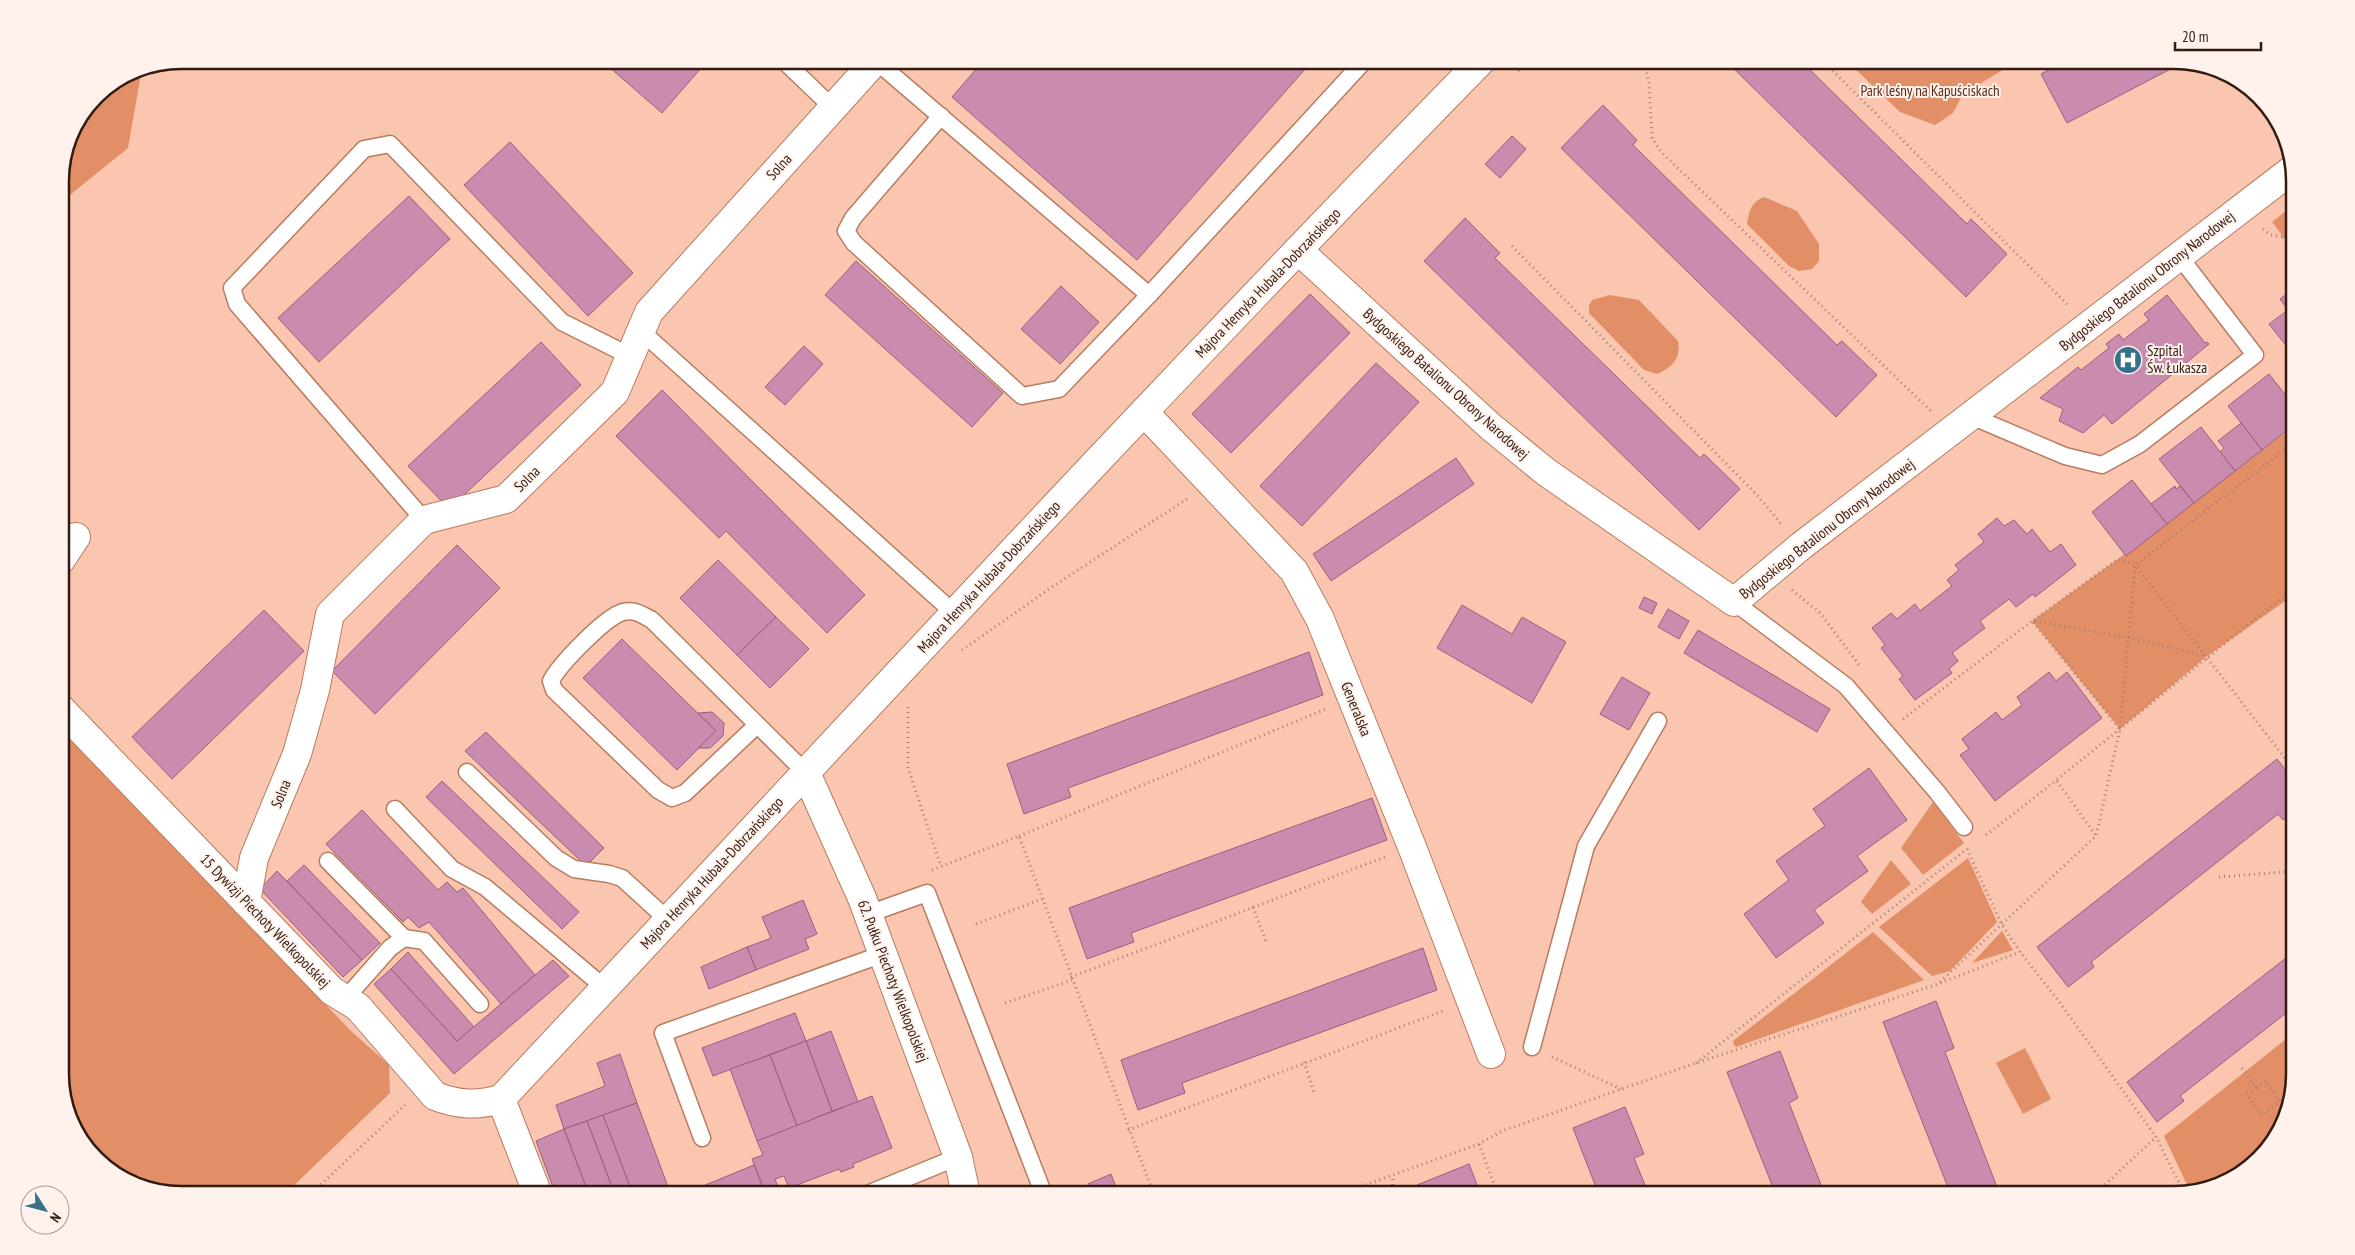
<svg xmlns="http://www.w3.org/2000/svg" width="2355" height="1255" font-family="'PT Sans Narrow',sans-serif">
<style>
.green{fill:#e28e67}
.building{fill:#c98cae;stroke:#985f7f}
.lines{fill:none;stroke-linecap:round;stroke-linejoin:round}
.lane-casing{stroke:#b87c61;stroke-width:19}
.street-casing{stroke:#b87c61;stroke-width:30}
.path{stroke:#a77f6d;stroke-width:3;stroke-dasharray:1 4;stroke-linecap:butt}
.lane{stroke:#fff;stroke-width:16}
.street{stroke:#fff;stroke-width:28}
.labels{text-anchor:middle;stroke-width:4;stroke-linejoin:round;paint-order:stroke}
.park-label{font-size:15px;fill:#582d17;stroke:#fff1eb}
.street-label{font-size:15px;fill:#321b10;stroke:#fff1eb}
.poi-label{font-size:15px;fill:#321b10;stroke:#fff1eb;text-anchor:start}
.rim{fill:none;stroke:#321b10;stroke-width:2.5}
</style>
<rect width="100%" height="100%" fill="#fac6af"/>
<!-- green -->
<g class="green">
<path d="M 1846,60 L 2019,60 L 1963,94 L 1953,113 L 1935,125 L 1900,112 Z"/>
<path d="M 142,68 L 128,148 L 60,203 L 60,173 L 69,134 L 95,95 L 135,69 Z"/>
<path d="M 1764,197 L 1797,211 L 1819,244 L 1819,261 L 1812,269 L 1799,271 L 1789,266 L 1747,224 C 1749,211 1751,202 1764,197 Z"/>
<path d="M 2295,204 L 2295,252 L 2272,222 Z"/>
<path d="M 1610,295 L 1639,300 L 1678,341 C 1681,358 1673,367 1657,374 L 1644,370 L 1589,313 L 1589,306 L 1592,300 Z"/>
<path d="M 2295,425 L 2295,594 L 2206,657 L 2120,729 L 2032,621 L 2118,559 Z"/>
<path d="M 60,727 L 351,1031 L 389,1065 L 390,1093 L 284,1195 L 181,1195 L 127,1182 L 80,1141 L 60,1083 Z"/>
<path d="M 1933,802 L 1964,843 L 1923,875 L 1901,848 Z"/>
<path d="M 1968,858 L 1997,922 L 1950,971 L 1932,976 L 1879,927 Z"/>
<path d="M 1891,860 L 1911,884 L 1872,914 L 1861,902 Z"/>
<path d="M 2002,931 L 2013,950 L 1972,963 Z"/>
<path d="M 1873,932 L 1924,980 L 1736,1047 L 1734,1045 L 1733,1041 Z"/>
<path d="M 2295,1032 L 2295,1074 L 2282,1128 L 2235,1179 L 2190,1191 L 2164,1136 Z"/>
<path d="M 2025,1048 L 2051,1099 L 2023,1114 L 1996,1063 Z"/>
</g>
<!-- building -->
<g class="building">
<path d="M 601,60 L 708,60 L 662,113 Z"/>
<path d="M 984,60 L 1313,60 L 1137,260 L 952,97 Z"/>
<path d="M 1725,60 L 1800,60 L 1967,224 L 1971,219 L 2007,254 L 1966,297 Z"/>
<path d="M 2067,60 L 2174,60 L 2184,62 L 2067,123 L 2041,74 Z"/>
<path d="M 1603,105 L 1637,140 L 1633,145 L 1837,345 L 1842,341 L 1877,375 L 1836,417 L 1561,148 Z"/>
<path d="M 1512,136 L 1526,149 L 1500,178 L 1485,164 Z"/>
<path d="M 510,142 L 633,273 L 588,316 L 464,185 Z"/>
<path d="M 409,196 L 450,239 L 319,362 L 278,318 Z"/>
<path d="M 1465,218 L 1500,253 L 1495,258 L 1700,458 L 1704,454 L 1740,489 L 1699,530 L 1424,261 Z"/>
<path d="M 856,261 L 1003,393 L 972,427 L 825,295 Z"/>
<path d="M 1061,286 L 1099,322 L 1060,364 L 1021,329 Z"/>
<path d="M 2295,288 L 2295,366 L 2288,356 L 2292,353 L 2269,324 L 2288,310 L 2280,299 Z"/>
<path d="M 1310,294 L 1350,333 L 1231,453 L 1192,414 Z"/>
<path d="M 2167,295 L 2205,343 L 2207,342 L 2209,344 L 2112,424 L 2104,415 L 2083,433 L 2059,421 L 2063,409 L 2040,398 L 2078,367 L 2081,370 L 2109,348 L 2106,344 L 2119,334 L 2123,340 L 2149,320 L 2144,314 Z"/>
<path d="M 541,342 L 581,385 L 449,509 L 408,466 Z"/>
<path d="M 804,346 L 823,364 L 785,405 L 765,387 Z"/>
<path d="M 1376,363 L 1419,402 L 1302,526 L 1260,486 Z"/>
<path d="M 2269,374 L 2295,407 L 2295,424 L 2262,450 L 2228,406 Z"/>
<path d="M 662,390 L 865,595 L 827,633 L 726,531 L 719,538 L 616,436 Z"/>
<path d="M 2241,423 L 2262,450 L 2235,471 L 2220,452 L 2224,448 L 2218,441 Z"/>
<path d="M 2201,427 L 2235,471 L 2194,503 L 2159,459 Z"/>
<path d="M 1456,458 L 1474,484 L 1331,581 L 1313,554 Z"/>
<path d="M 2132,480 L 2167,524 L 2126,556 L 2092,512 Z"/>
<path d="M 2175,486 L 2176,489 L 2180,486 L 2194,503 L 2167,524 L 2151,504 Z"/>
<path d="M 1997,518 L 2004,526 L 2014,520 L 2027,534 L 2032,529 L 2050,552 L 2061,544 L 2076,565 L 2035,597 L 2033,594 L 2016,607 L 2009,599 L 1980,621 L 1985,628 L 1952,653 L 1958,661 L 1949,669 L 1952,673 L 1915,700 L 1899,679 L 1903,676 L 1881,648 L 1885,645 L 1872,628 L 1891,613 L 1897,619 L 1915,604 L 1920,611 L 1952,586 L 1947,580 L 1959,570 L 1955,565 L 1984,542 L 1978,534 Z"/>
<path d="M 457,545 L 500,588 L 375,714 L 332,671 Z"/>
<path d="M 718,560 L 776,617 L 737,655 L 680,598 Z"/>
<path d="M 1644,597 L 1657,603 L 1652,614 L 1639,608 Z"/>
<path d="M 1462,605 L 1512,634 L 1522,617 L 1566,642 L 1532,703 L 1437,648 Z"/>
<path d="M 1668,609 L 1689,621 L 1679,639 L 1658,627 Z"/>
<path d="M 264,610 L 304,651 L 172,779 L 132,737 Z"/>
<path d="M 776,617 L 809,649 L 770,688 L 737,655 Z"/>
<path d="M 1698,630 L 1830,709 L 1817,732 L 1684,653 Z"/>
<path d="M 622,639 L 716,731 L 677,770 L 583,678 Z"/>
<path d="M 1309,652 L 1323,695 L 1068,788 L 1071,797 L 1024,814 L 1007,764 Z"/>
<path d="M 2049,672 L 2056,681 L 2067,672 L 2102,718 L 1995,801 L 1960,755 L 1969,749 L 1962,739 L 1996,712 L 2002,720 L 2022,705 L 2017,697 Z"/>
<path d="M 1622,677 L 1650,693 L 1629,730 L 1600,714 Z"/>
<path d="M 712,712 L 724,723 L 723,736 L 710,748 L 698,748 L 716,731 L 698,713 Z"/>
<path d="M 486,732 L 604,848 L 586,866 L 465,751 Z"/>
<path d="M 2277,759 L 2295,782 L 2295,811 L 2283,820 L 2278,814 L 2091,962 L 2094,967 L 2068,987 L 2037,947 Z"/>
<path d="M 1869,768 L 1907,820 L 1857,856 L 1868,871 L 1814,910 L 1824,923 L 1776,958 L 1744,914 L 1789,880 L 1776,861 L 1825,826 L 1813,809 Z"/>
<path d="M 442,781 L 579,912 L 562,929 L 426,797 Z"/>
<path d="M 1372,798 L 1387,840 L 1131,933 L 1134,942 L 1087,959 L 1069,908 Z"/>
<path d="M 362,810 L 438,890 L 447,882 L 457,892 L 463,888 L 535,975 L 501,1004 L 429,922 L 419,928 L 408,917 L 403,922 L 326,844 Z"/>
<path d="M 304,865 L 380,943 L 362,960 L 287,881 Z"/>
<path d="M 277,871 L 362,960 L 343,977 L 260,889 Z"/>
<path d="M 803,900 L 817,934 L 805,939 L 809,949 L 756,970 L 747,947 L 771,938 L 762,917 Z"/>
<path d="M 747,947 L 756,970 L 709,989 L 701,967 Z"/>
<path d="M 1423,948 L 1437,990 L 1182,1083 L 1185,1093 L 1138,1110 L 1121,1060 Z"/>
<path d="M 2295,951 L 2295,1006 L 2180,1096 L 2184,1101 L 2157,1122 L 2127,1082 Z"/>
<path d="M 408,952 L 474,1027 L 457,1041 L 391,969 Z"/>
<path d="M 553,960 L 569,976 L 454,1074 L 374,984 L 391,969 L 457,1041 Z"/>
<path d="M 1936,1001 L 1954,1048 L 1945,1052 L 2000,1195 L 1951,1195 L 1883,1022 Z"/>
<path d="M 795,1013 L 806,1041 L 713,1076 L 702,1048 Z"/>
<path d="M 831,1031 L 858,1102 L 832,1111 L 806,1041 Z"/>
<path d="M 806,1041 L 832,1111 L 797,1126 L 770,1055 Z"/>
<path d="M 1780,1051 L 1798,1098 L 1789,1103 L 1825,1195 L 1776,1195 L 1727,1072 Z"/>
<path d="M 620,1054 L 637,1103 L 564,1129 L 556,1105 L 605,1086 L 597,1063 Z"/>
<path d="M 770,1055 L 797,1126 L 757,1141 L 730,1069 Z"/>
<path d="M 872,1096 L 892,1148 L 853,1164 L 854,1167 L 841,1172 L 839,1169 L 789,1188 L 784,1176 L 775,1179 L 781,1195 L 766,1195 L 752,1159 L 763,1155 L 757,1141 Z"/>
<path d="M 637,1103 L 671,1195 L 633,1195 L 603,1115 Z"/>
<path d="M 1625,1107 L 1644,1154 L 1634,1158 L 1649,1195 L 1599,1195 L 1573,1128 Z"/>
<path d="M 603,1115 L 633,1195 L 615,1195 L 587,1121 Z"/>
<path d="M 587,1121 L 615,1195 L 589,1195 L 564,1129 Z"/>
<path d="M 564,1129 L 589,1195 L 556,1195 L 536,1141 Z"/>
<path d="M 1469,1164 L 1481,1195 L 1421,1195 L 1417,1185 Z"/>
<path d="M 754,1165 L 766,1195 L 681,1195 Z"/>
<path d="M 1111,1174 L 1119,1195 L 1092,1195 L 1088,1184 Z"/>
</g>
<g class="lines">
<defs>
<g id="lane">
<path d="M 783,60 L 833,108"/>
<path d="M 876,61 L 1149,295 L 1365,60"/>
<path d="M 941,116 L 853,218 L 846,231 L 854,243 L 1022,396 L 1059,389 L 1149,295"/>
<path d="M 641,331 L 954,613"/>
<path d="M 1971,416 L 2065,456 L 2102,465 L 2140,444 L 2255,355 L 2179,256"/>
<path d="M 424,520 L 237,304 L 232,288 L 364,149 L 390,144 L 562,322 L 630,356"/>
<path d="M 1734,602 L 1846,686 L 1937,792 L 1964,827"/>
<path d="M 757,725 L 685,793 L 672,798 L 658,790 L 554,690 L 551,681 C 559,665 605,617 623,612 C 635,609 642,615 652,620 L 806,773"/>
<path d="M 467,772 L 556,858 L 574,869 L 609,874 L 622,878 L 668,920"/>
<path d="M 395,809 L 452,869 L 485,887 L 605,988"/>
<path d="M 328,861 L 404,938"/>
<path d="M 868,914 L 927,893 L 1044,1195"/>
<path d="M 345,999 L 390,948 L 404,938 L 424,941 L 480,1004"/>
<path d="M 1532,1047 L 1586,846 L 1658,721"/>
<path d="M 702,1138 L 663,1033 L 883,954"/>
<path d="M 865,1195 L 958,1157"/>
</g>
<g id="street">
<path d="M 1298,250 L 1491,427 L 1546,472 L 1734,602 L 1801,546 L 2293,169"/>
<path d="M 1144,412 L 1294,571 L 1320,619 L 1412,847 L 1491,1054"/>
<path d="M 60,561 L 76,537"/>
<path d="M 60,708 L 332,991 L 358,1007 L 435,1096 C 458,1105 477,1106 501,1099 L 538,1195"/>
<path d="M 806,773 L 862,898 L 958,1157 L 966,1195"/>
<path d="M 246,902 L 254,858 L 297,754 L 315,690 L 330,614 L 424,520 L 506,499 L 615,392 L 649,312 L 876,60"/>
<path d="M 501,1099 C 827,751 1149,400 1482,60"/>
</g>
</defs>
<!-- lane casing -->
<use href="#lane" class="lane-casing"/>
<!-- street casing -->
<use href="#street" class="street-casing"/>
<!-- path -->
<g class="path">
<path d="M 1639,60 L 1645,67 L 1649,82 L 1652,138 L 1662,153 L 1931,411"/>
<path d="M 1822,60 L 2069,306"/>
<path d="M 1509,67 L 1519,70 L 1529,60"/>
<path d="M 2263,229 L 2271,235 L 2295,238"/>
<path d="M 2283,237 L 2295,252"/>
<path d="M 1512,246 L 1757,495 L 1782,525"/>
<path d="M 1792,590 L 1820,613 L 1859,665"/>
<path d="M 962,650 L 1052,587 L 1187,499"/>
<path d="M 908,707 L 908,768 L 941,866"/>
<path d="M 1903,719 L 2032,621 L 2127,637 L 2206,656"/>
<path d="M 2119,728 L 2032,621 L 2118,559 L 2135,565 L 2295,771"/>
<path d="M 2057,781 L 2096,836"/>
<path d="M 1986,835 C 2091,755 2191,669 2295,588"/>
<path d="M 1019,836 L 1326,709"/>
<path d="M 1967,849 L 2001,923 L 2020,952 L 2058,1000 L 2156,1137 L 2184,1193"/>
<path d="M 932,870 L 1019,836 L 1154,1195"/>
<path d="M 2219,877 L 2295,871"/>
<path d="M 1253,907 L 1267,944"/>
<path d="M 976,924 L 1042,899"/>
<path d="M 1071,977 L 1385,857"/>
<path d="M 1940,982 L 2096,836 L 2120,729 L 2135,565 L 2295,442"/>
<path d="M 1005,1003 L 1072,980"/>
<path d="M 1552,1057 L 1621,1089"/>
<path d="M 1304,1062 L 1315,1095"/>
<path d="M 1696,1063 L 1967,849"/>
<path d="M 2242,1068 L 2256,1088 L 2266,1081 L 2280,1101 L 2261,1115 L 2247,1094 L 2256,1088"/>
<path d="M 1128,1130 L 1443,1011"/>
<path d="M 1479,1144 L 1498,1195"/>
<path d="M 310,1195 L 405,1105"/>
<path d="M 1337,1195 L 1479,1144 L 1502,1131 L 1696,1063 L 1938,984 L 2020,952"/>
<path d="M 1392,1195 L 1393,1175"/>
<path d="M 2094,1195 L 2156,1137"/>
</g>
<!-- lane -->
<use href="#lane" class="lane"/>
<!-- street -->
<use href="#street" class="street"/>
</g>
<!-- icons -->
<defs>
<symbol id="hospital-disc" viewBox="-11 -11 22 22"><circle r="9.5" fill="#357289" stroke="#fff1eb"/><path d="M-5-5h3v3.5h4V-5h3V5h-3V1.5h-4V5h-3Z" fill="#fff"/></symbol>
</defs>
<g fill-rule="evenodd">
<use href="#hospital-disc" x="2112" y="344" width="32" height="32"/>
</g>
<g class="labels">
<!-- park labels -->
<g class="park-label">
<text x="1930" y="96">Park leśny na Kapuściskach</text>
</g>
<!-- street labels -->
<g class="street-label">
<text transform="translate(779 167) rotate(-48)" y="5">Solna</text>
<text transform="translate(2147 281) rotate(-38)" y="5">Bydgoskiego Batalionu Obrony Narodowej</text>
<text transform="translate(1268 283) rotate(-46)" y="5">Majora Henryka Hubala-Dobrzańskiego</text>
<text transform="translate(1446 384) rotate(42)" y="5">Bydgoskiego Batalionu Obrony Narodowej</text>
<text transform="translate(527 479) rotate(-45)" y="5">Solna</text>
<text transform="translate(1827 529) rotate(-38)" y="5">Bydgoskiego Batalionu Obrony Narodowej</text>
<text transform="translate(989 577) rotate(-47)" y="5">Majora Henryka Hubala-Dobrzańskiego</text>
<text transform="translate(1356 709) rotate(68)" y="5">Generalska</text>
<text transform="translate(281 794) rotate(-68)" y="5">Solna</text>
<text transform="translate(712 873) rotate(-47)" y="5">Majora Henryka Hubala-Dobrzańskiego</text>
<text transform="translate(265 921) rotate(46)" y="5">15 Dywizji Piechoty Wielkopolskiej</text>
<text transform="translate(893 981) rotate(69)" y="5">62. Pułku Piechoty Wielkopolskiej</text>
</g>
<!-- poi labels -->
<g class="poi-label">
<text x="2147" y="356">Szpital<tspan x="2147" dy="17">Św. Łukasza</tspan></text>
</g>
</g>
<!-- crop -->
<path d="M0 0H2355V1255H0ZM181 69H2174A112 112 0 0 1 2286 181V1074A112 112 0 0 1 2174 1186H181A112 112 0 0 1 69 1074V181A112 112 0 0 1 181 69Z" fill="#fff1eb" fill-rule="evenodd"/>
<path class="rim" d="M181 69H2174A112 112 0 0 1 2286 181V1074A112 112 0 0 1 2174 1186H181A112 112 0 0 1 69 1074V181A112 112 0 0 1 181 69Z"/>
<!-- north arrow -->
<g transform="translate(45 1210) rotate(126)"><circle r="24" fill="#fff1eb" stroke="#ad9b93"/>
<path d="M0-4L9 19L0 12L-9 19Z" fill="#357289"/>
<text y="-8" font-size="14" font-weight="bold" text-anchor="middle" fill="#321b10">N</text>
</g>
<!-- scale -->
<path d="M2175 42v8h86v-8" fill="none" stroke="#321b10" stroke-width="2.5"/>
<text x="2182" y="42" font-size="15" fill="#321b10" stroke="#fff1eb" stroke-width="4" paint-order="stroke">20 m</text>
</svg>
